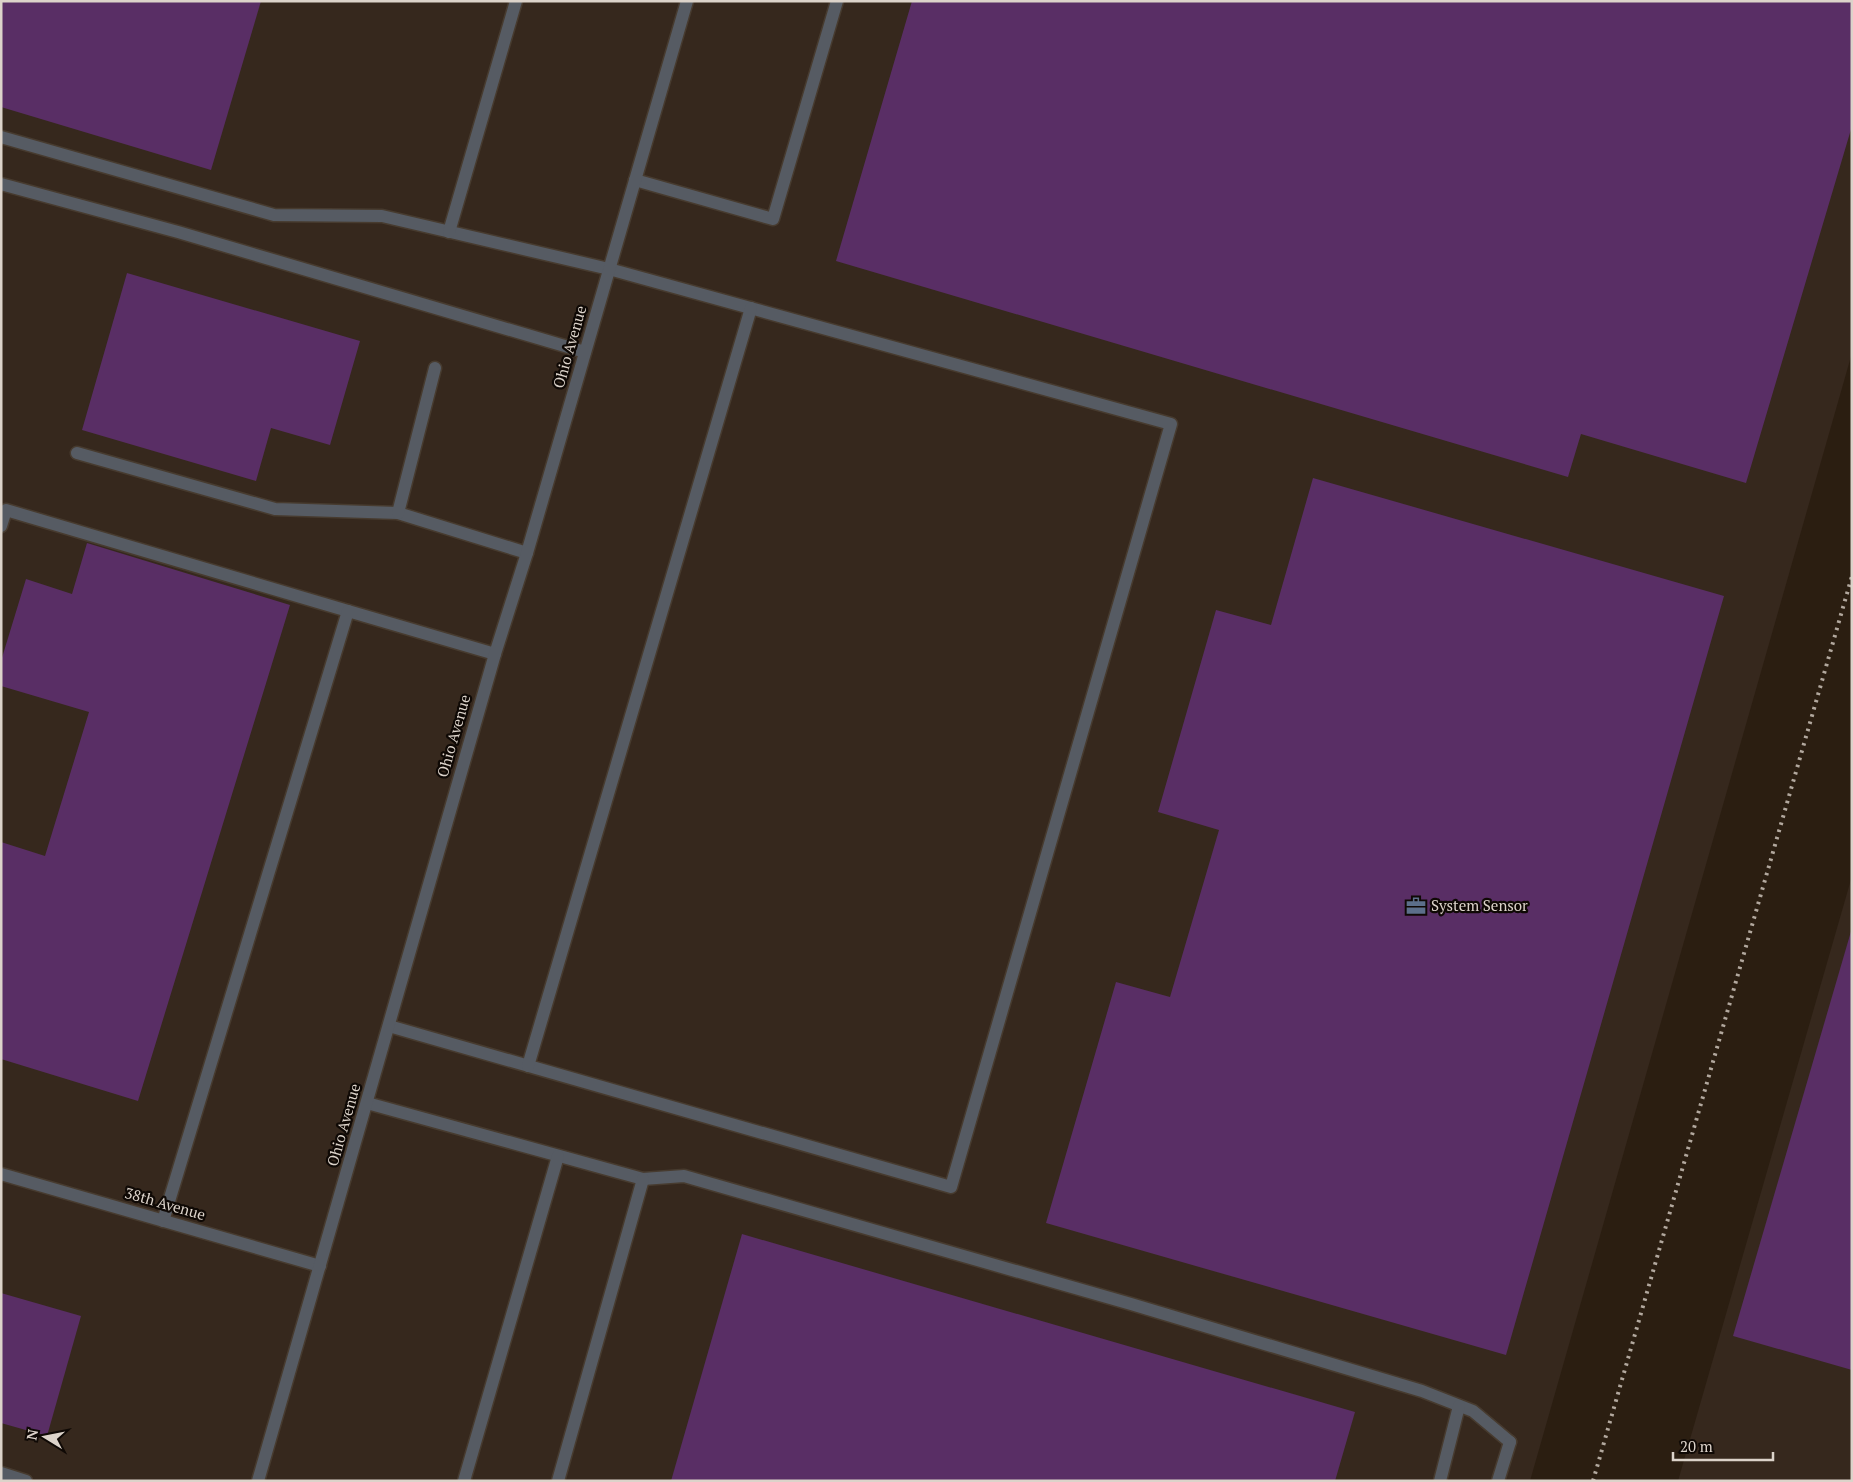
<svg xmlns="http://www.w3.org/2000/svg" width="1853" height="1482" font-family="'PT Serif',serif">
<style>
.industrial{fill:#36281d}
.building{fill:#592e65}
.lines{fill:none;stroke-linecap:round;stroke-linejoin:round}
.lane-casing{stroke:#473b2f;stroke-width:15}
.street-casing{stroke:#473b2f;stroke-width:15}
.lane{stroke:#565b63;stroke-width:12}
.street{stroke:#565b63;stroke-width:12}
.rail{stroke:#b2a89e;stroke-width:4;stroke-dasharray:2.5 5;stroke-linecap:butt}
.labels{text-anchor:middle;stroke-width:4.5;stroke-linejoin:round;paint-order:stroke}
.street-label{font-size:15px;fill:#dcd3ca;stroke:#0f0905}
.poi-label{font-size:15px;fill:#dcd3ca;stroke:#0f0905;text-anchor:start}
</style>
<rect width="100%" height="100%" fill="#2b1e11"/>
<!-- industrial -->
<g class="industrial">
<path d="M 1,1 L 1852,1 L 1852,353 L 1530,1481 L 1,1481 Z"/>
<path d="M 1852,876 L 1852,1481 L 1678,1481 Z"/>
</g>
<!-- building -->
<g class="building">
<path d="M 1,1 L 261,1 L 211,170 L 1,107 Z"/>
<path d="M 912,1 L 1852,1 L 1852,126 L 1746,483 L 1581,434 L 1568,477 L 836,261 Z"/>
<path d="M 127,273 L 360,341 L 330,445 L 271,428 L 256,481 L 82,430 Z"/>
<path d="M 1313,478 L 1724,596 L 1506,1355 L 1046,1223 L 1116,982 L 1170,997 L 1219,830 L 1158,812 L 1216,610 L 1271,625 Z"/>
<path d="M 87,543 L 290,605 L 138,1101 L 1,1059 L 1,842 L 45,856 L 89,712 L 1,686 L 1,661 L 26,579 L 72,594 Z"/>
<path d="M 1852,928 L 1852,1370 L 1733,1336 Z"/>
<path d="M 742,1234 L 1355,1412 L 1335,1481 L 671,1481 Z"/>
<path d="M 1,1293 L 81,1316 L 47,1436 L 1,1423 Z"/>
</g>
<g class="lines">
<defs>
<g id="lane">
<path d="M 1,137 L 274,215 L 382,216 L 609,269 L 1171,424 L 951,1187 L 389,1026"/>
<path d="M 635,180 L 773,219 L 837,1"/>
<path d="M 1,184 L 178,232 L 585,352"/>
<path d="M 449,232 L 516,1"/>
<path d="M 77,453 L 275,509 L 398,513 L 527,553"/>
<path d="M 398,513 L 435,368"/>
<path d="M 1,526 L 6,510 L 348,611"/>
<path d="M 528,1066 L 751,308"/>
<path d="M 367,1103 L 643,1179 L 684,1176 L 1131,1304 L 1422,1391 L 1473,1411 L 1510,1442"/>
<path d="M 163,1221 L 348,611 L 495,654"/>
<path d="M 1,1473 L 26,1481"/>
<path d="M 464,1481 L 558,1156"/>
<path d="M 558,1481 L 643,1179"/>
<path d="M 1440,1481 L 1459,1406"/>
</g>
<g id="street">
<path d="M 1,1174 L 320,1266"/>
<path d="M 258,1481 L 495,654 L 527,553 L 687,1"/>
<path d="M 1498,1481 L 1510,1442"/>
</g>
</defs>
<!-- lane casing -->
<use href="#lane" class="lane-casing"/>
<!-- street casing -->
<use href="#street" class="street-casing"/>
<!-- lane -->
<use href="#lane" class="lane"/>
<!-- street -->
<use href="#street" class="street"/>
<!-- rail -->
<path class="rail" d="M 1593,1481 L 1852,576"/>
</g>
<!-- icons -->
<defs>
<symbol id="office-bare" viewBox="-9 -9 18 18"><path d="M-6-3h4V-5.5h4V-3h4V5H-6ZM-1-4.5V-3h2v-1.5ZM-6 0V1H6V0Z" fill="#5c6f8a" stroke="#0f0905" stroke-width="2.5" paint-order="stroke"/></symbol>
</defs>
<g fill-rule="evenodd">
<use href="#office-bare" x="1402" y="892" width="28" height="28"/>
</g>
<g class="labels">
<!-- street labels -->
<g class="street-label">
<text transform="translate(570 347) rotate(-74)" y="5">Ohio Avenue</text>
<text transform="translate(454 736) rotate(-74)" y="5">Ohio Avenue</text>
<text transform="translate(344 1125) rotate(-74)" y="5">Ohio Avenue</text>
<text transform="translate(165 1204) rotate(16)" y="5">38th Avenue</text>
</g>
<!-- poi labels -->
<g class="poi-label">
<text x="1431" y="911">System Sensor</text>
</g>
</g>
<!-- border -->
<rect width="1853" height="1482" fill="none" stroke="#dcd3ca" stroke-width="5"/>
<!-- north arrow -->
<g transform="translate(45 1437) rotate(280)" stroke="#0f0905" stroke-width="4" paint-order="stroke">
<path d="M0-4L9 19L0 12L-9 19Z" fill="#dcd3ca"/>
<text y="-8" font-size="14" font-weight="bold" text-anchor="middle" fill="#dcd3ca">N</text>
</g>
<!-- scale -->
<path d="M1673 1452v8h100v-8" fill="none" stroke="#dcd3ca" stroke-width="2.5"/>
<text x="1680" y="1452" font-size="15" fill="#dcd3ca" stroke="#0f0905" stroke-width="4" paint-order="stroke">20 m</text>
</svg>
